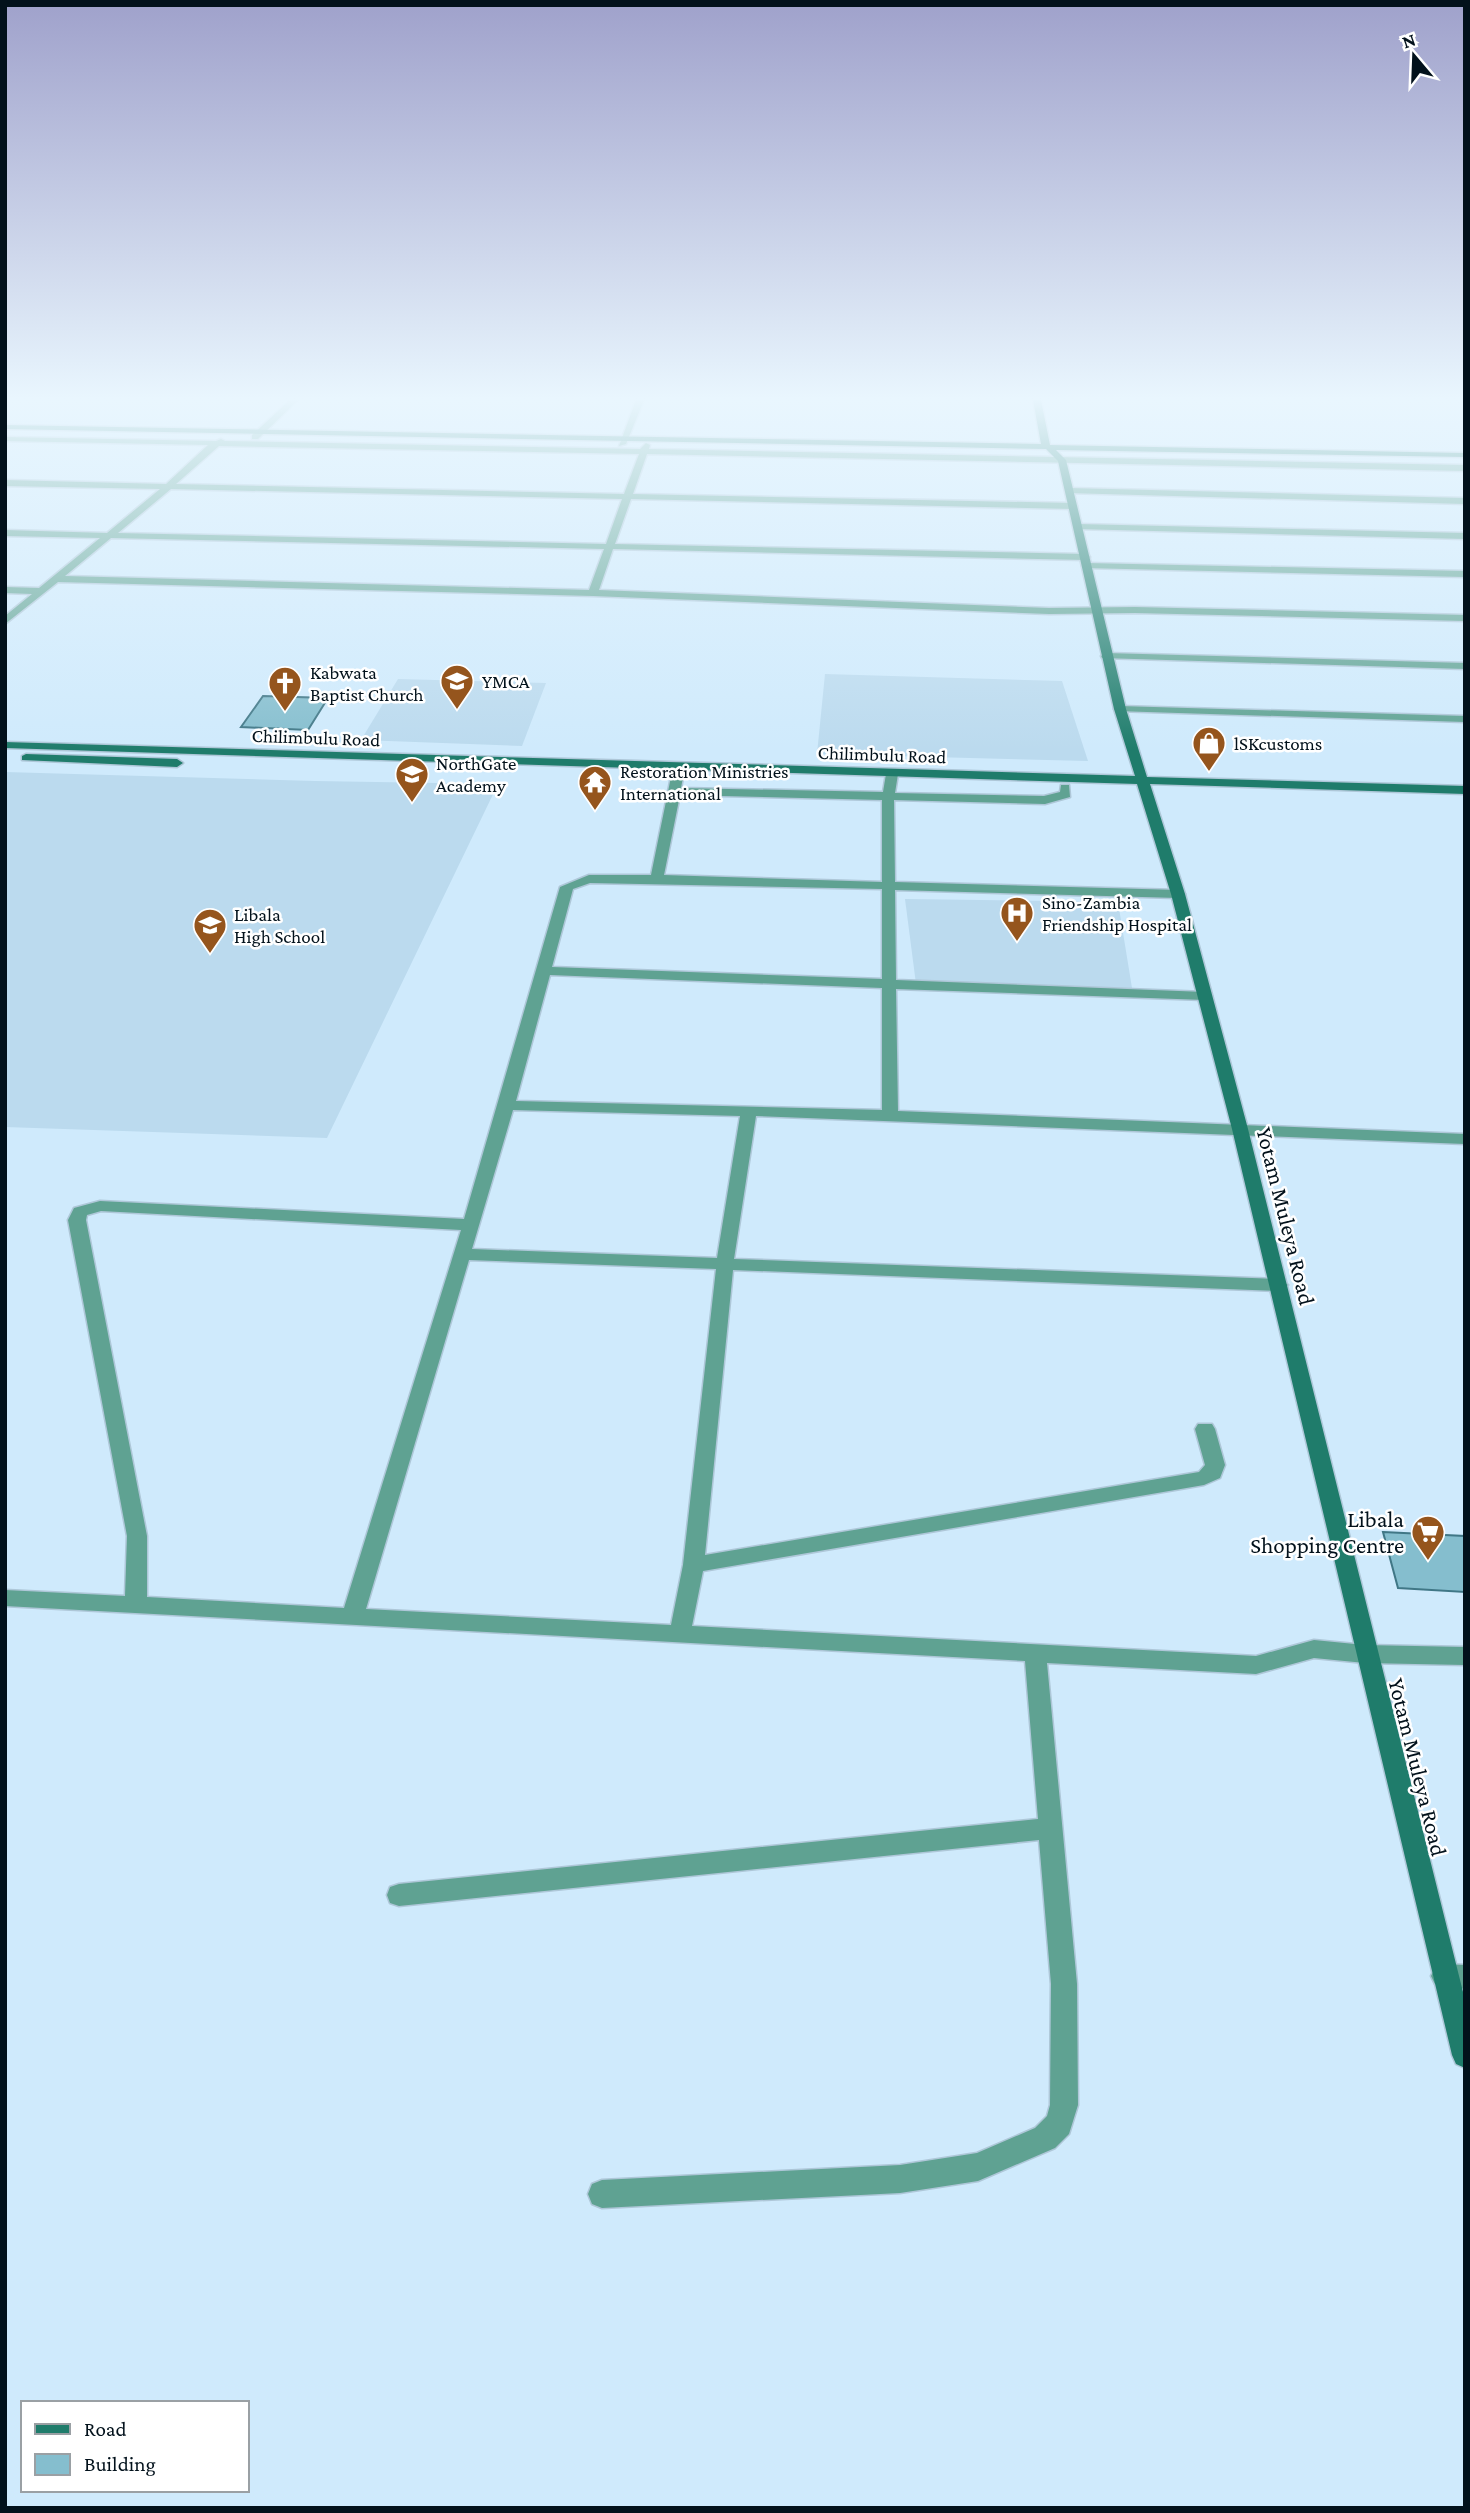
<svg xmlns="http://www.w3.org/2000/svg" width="1470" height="2513" font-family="'Crimson Pro',serif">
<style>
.built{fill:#bbdaee}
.building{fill:#85bece;stroke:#407786;stroke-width:2}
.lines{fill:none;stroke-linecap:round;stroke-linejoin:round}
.street-casing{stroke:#aec7d8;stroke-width:3}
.secondary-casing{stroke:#aec7d8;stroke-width:3}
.street{fill:#5fa292;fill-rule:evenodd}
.secondary{fill:#1f7c6b;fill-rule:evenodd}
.labels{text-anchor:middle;stroke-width:5;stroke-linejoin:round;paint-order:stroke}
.far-poi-label{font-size:19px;fill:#02111b;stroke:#fff;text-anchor:start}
.far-street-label{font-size:19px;fill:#02111b;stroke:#fff}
.street-label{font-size:23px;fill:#02111b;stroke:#fff}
.poi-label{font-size:23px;fill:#02111b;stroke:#fff;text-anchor:end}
</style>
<rect width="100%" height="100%" fill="#cfeafc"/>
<!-- built -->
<g class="built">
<path d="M 825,674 L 1062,681 L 1088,761 L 817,754 Z"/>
<path d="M 398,679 L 546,683 L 522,746 L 361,740 Z"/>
<path d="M 5,772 L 315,781 L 498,784 L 327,1138 L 5,1127 Z"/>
<path d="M 905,899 L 1118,902 L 1132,988 L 916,984 Z"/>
</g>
<!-- building -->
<g class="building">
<path d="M 263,696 L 328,698 L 308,730 L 241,727 Z"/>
<path d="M 1383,1532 L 1465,1536 L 1465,1592 L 1398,1588 Z"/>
</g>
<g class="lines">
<defs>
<g id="street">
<path d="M 290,400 L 298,400 L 258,439 L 252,439 L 252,435 Z"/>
<path d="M 636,400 L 644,400 L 626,444 L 619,446 Z"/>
<path d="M 5,437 L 216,441 L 221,439 L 225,441 L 640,449 L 646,443 L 650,445 L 649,449 L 1465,465 L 1465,471 L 647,454 L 633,494 L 1073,503 L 1077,506 L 1073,509 L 631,499 L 615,544 L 1085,554 L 1090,557 L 1085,560 L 613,549 L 599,590 L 1049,608 L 1135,607 L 1465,615 L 1465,621 L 1135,613 L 1049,614 L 593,596 L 58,582 L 5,624 L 5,616 L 32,594 L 5,593 L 5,587 L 39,588 L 100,538 L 5,536 L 5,530 L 107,533 L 160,489 L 5,486 L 5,480 L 166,484 L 208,445 L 5,441 ZM 219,446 L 639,454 L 624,494 L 176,484 ZM 171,489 L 622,499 L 606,544 L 118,533 ZM 111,538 L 604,549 L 589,590 L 65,576 Z"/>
<path d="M 1070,488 L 1465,498 L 1465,504 L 1067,493 Z"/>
<path d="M 1078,524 L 1465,533 L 1465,539 L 1075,529 L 1075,525 Z"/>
<path d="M 1087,563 L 1465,571 L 1465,577 L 1084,568 L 1082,566 Z"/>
<path d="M 1106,653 L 1465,663 L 1465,669 L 1102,658 L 1101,656 Z"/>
<path d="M 1120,706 L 1465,716 L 1465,722 L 1116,711 L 1114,709 Z"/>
<path d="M 679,763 L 685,767 L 681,788 L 883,792 L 886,774 L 892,770 L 898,774 L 895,793 L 1044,796 L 1060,792 L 1061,785 L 1069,785 L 1070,797 L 1045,804 L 894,800 L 895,882 L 1178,890 L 1185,894 L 1178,898 L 895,890 L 896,980 L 1205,992 L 1212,996 L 1205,1000 L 896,989 L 898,1111 L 1465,1134 L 1465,1144 L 756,1116 L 734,1259 L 1279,1279 L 1288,1285 L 1279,1291 L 733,1270 L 705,1555 L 1199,1472 L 1205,1465 L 1195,1429 L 1198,1424 L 1212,1424 L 1215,1429 L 1225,1465 L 1220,1478 L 1204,1485 L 703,1571 L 692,1626 L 1256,1656 L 1314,1640 L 1365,1645 L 1465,1647 L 1465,1665 L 1365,1663 L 1314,1658 L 1256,1674 L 1047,1663 L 1077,1984 L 1078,2105 L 1069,2134 L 1055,2148 L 978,2181 L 900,2193 L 602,2208 L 592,2204 L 588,2194 L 592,2184 L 602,2180 L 900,2165 L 977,2153 L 1035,2128 L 1047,2116 L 1050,2105 L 1051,1984 L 1039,1840 L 399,1906 L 390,1903 L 387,1895 L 390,1887 L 399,1884 L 1038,1819 L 1025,1661 L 5,1606 L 5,1590 L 125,1596 L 127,1536 L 68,1220 L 74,1208 L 100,1201 L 464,1219 L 560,887 L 589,875 L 651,875 L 673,767 ZM 680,795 L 882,800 L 882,882 L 664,875 ZM 590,883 L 882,889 L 882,979 L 552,967 L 573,889 ZM 550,975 L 882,988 L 882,1110 L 516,1101 ZM 513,1110 L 740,1116 L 717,1258 L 472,1249 ZM 101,1211 L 461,1230 L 344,1608 L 147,1597 L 147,1536 L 86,1220 L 87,1215 ZM 469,1260 L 716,1269 L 683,1565 L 671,1625 L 366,1609 Z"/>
<path d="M 1444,1964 L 1465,1965 L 1465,1989 L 1435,1984 L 1431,1976 L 1435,1968 Z"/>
</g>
<g id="secondary">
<path d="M 1033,400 L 1041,400 L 1050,445 L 1465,453 L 1465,457 L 1056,450 L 1066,460 L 1126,709 L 1147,777 L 1465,786 L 1465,794 L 1150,784 L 1185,894 L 1248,1129 L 1465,2000 L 1465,2068 L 1456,2064 L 1452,2055 L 1232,1129 L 1171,894 L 1137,784 L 5,748 L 5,742 L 1135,776 L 1114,709 L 1058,461 L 1046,449 L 5,429 L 5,425 L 1041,444 Z"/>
<path d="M 26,754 L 177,759 L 183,763 L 177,767 L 22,760 L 22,756 Z"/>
</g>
</defs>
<!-- street casing -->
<use href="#street" class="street-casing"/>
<!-- secondary casing -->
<use href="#secondary" class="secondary-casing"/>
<!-- street -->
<use href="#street" class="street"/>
<!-- secondary -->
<use href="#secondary" class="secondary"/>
</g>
<!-- sky -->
<linearGradient id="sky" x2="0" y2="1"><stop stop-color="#9fa1cb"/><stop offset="0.53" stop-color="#e9f6fe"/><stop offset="1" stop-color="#e9f6fe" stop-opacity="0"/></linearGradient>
<rect width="1470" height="751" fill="url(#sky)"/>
<!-- icons -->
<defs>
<symbol id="university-pin" viewBox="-11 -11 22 30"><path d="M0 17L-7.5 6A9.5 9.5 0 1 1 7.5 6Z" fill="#95551d" stroke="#fff"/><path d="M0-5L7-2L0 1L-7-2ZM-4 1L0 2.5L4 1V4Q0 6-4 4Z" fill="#fff"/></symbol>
<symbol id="church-pin" viewBox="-11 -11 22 30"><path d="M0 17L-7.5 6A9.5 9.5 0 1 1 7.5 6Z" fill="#95551d" stroke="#fff"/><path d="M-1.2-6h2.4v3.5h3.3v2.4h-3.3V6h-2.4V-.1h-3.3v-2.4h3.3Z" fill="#fff"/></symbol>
<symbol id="shop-pin" viewBox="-11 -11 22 30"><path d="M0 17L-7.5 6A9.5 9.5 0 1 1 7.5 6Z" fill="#95551d" stroke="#fff"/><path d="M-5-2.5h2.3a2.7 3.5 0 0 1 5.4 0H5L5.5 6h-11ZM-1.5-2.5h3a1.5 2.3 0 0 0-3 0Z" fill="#fff"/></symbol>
<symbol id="school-pin" viewBox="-11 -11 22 30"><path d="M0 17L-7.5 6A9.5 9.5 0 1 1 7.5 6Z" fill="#95551d" stroke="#fff"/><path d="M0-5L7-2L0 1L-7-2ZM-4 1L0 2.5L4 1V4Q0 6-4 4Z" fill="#fff"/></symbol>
<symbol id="temple-pin" viewBox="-11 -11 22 30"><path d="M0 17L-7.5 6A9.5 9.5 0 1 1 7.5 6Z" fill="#95551d" stroke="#fff"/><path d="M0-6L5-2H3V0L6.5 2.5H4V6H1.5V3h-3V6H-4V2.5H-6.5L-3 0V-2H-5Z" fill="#fff"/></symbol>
<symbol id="hospital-pin" viewBox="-11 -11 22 30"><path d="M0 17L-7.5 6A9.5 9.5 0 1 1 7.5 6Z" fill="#95551d" stroke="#fff"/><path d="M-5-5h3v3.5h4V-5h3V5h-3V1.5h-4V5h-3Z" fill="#fff"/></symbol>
<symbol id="supermarket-pin" viewBox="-11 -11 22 30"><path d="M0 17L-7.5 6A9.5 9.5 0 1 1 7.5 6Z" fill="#95551d" stroke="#fff"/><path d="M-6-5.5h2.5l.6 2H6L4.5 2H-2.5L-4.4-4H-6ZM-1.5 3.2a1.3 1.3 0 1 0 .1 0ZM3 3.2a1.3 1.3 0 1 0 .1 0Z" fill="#fff"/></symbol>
</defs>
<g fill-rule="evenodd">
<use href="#university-pin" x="438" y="662" width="38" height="52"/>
<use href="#church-pin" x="266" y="664" width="38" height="52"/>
<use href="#shop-pin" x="1190" y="724" width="38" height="52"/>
<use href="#school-pin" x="393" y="755" width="38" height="52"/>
<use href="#temple-pin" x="576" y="763" width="38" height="52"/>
<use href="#hospital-pin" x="998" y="894" width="38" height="52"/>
<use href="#school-pin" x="191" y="906" width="38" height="52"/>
<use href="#supermarket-pin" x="1409" y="1513" width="38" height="52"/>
</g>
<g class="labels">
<!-- far-poi labels -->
<g class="far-poi-label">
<text x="310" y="679">Kabwata<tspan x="310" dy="22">Baptist Church</tspan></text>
<text x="482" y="688">YMCA</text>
<text x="1234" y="750">lSKcustoms</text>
<text x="436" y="770">NorthGate<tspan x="436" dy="22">Academy</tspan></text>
<text x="620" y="778">Restoration Ministries<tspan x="620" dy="22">International</tspan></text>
<text x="1042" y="909">Sino-Zambia<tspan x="1042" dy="22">Friendship Hospital</tspan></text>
<text x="234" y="921">Libala<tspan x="234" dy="22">High School</tspan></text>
</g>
<!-- far-street labels -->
<g class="far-street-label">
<text transform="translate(316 737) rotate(2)" y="7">Chilimbulu Road</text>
<text transform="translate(882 754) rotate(2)" y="7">Chilimbulu Road</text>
</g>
<!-- street labels -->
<g class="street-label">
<text transform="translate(1286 1216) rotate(76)" y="8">Yotam Muleya Road</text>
<text transform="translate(1418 1767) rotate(76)" y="8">Yotam Muleya Road</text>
</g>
<!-- poi labels -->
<g class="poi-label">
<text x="1404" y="1527">Libala<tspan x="1404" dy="26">Shopping Centre</tspan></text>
</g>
</g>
<!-- border -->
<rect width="1470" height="2513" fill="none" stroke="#02111b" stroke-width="14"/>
<!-- legend -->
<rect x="21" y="2401" width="228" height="91" fill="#ffffff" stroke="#9aa0a4" stroke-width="2"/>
<rect x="35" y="2424" width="35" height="10" fill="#1f7c6b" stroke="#9aa0a4" stroke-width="2"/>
<text x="84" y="2436" font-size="21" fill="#02111b">Road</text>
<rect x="35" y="2454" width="35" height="21" fill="#85bece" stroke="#9aa0a4" stroke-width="2"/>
<text x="84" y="2471" font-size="21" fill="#02111b">Building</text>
<!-- north arrow -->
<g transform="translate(1414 56) rotate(341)" stroke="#ffffff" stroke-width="5" paint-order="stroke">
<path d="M0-5L12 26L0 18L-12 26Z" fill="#02111b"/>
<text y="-10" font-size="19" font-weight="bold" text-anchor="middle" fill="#02111b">N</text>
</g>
</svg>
